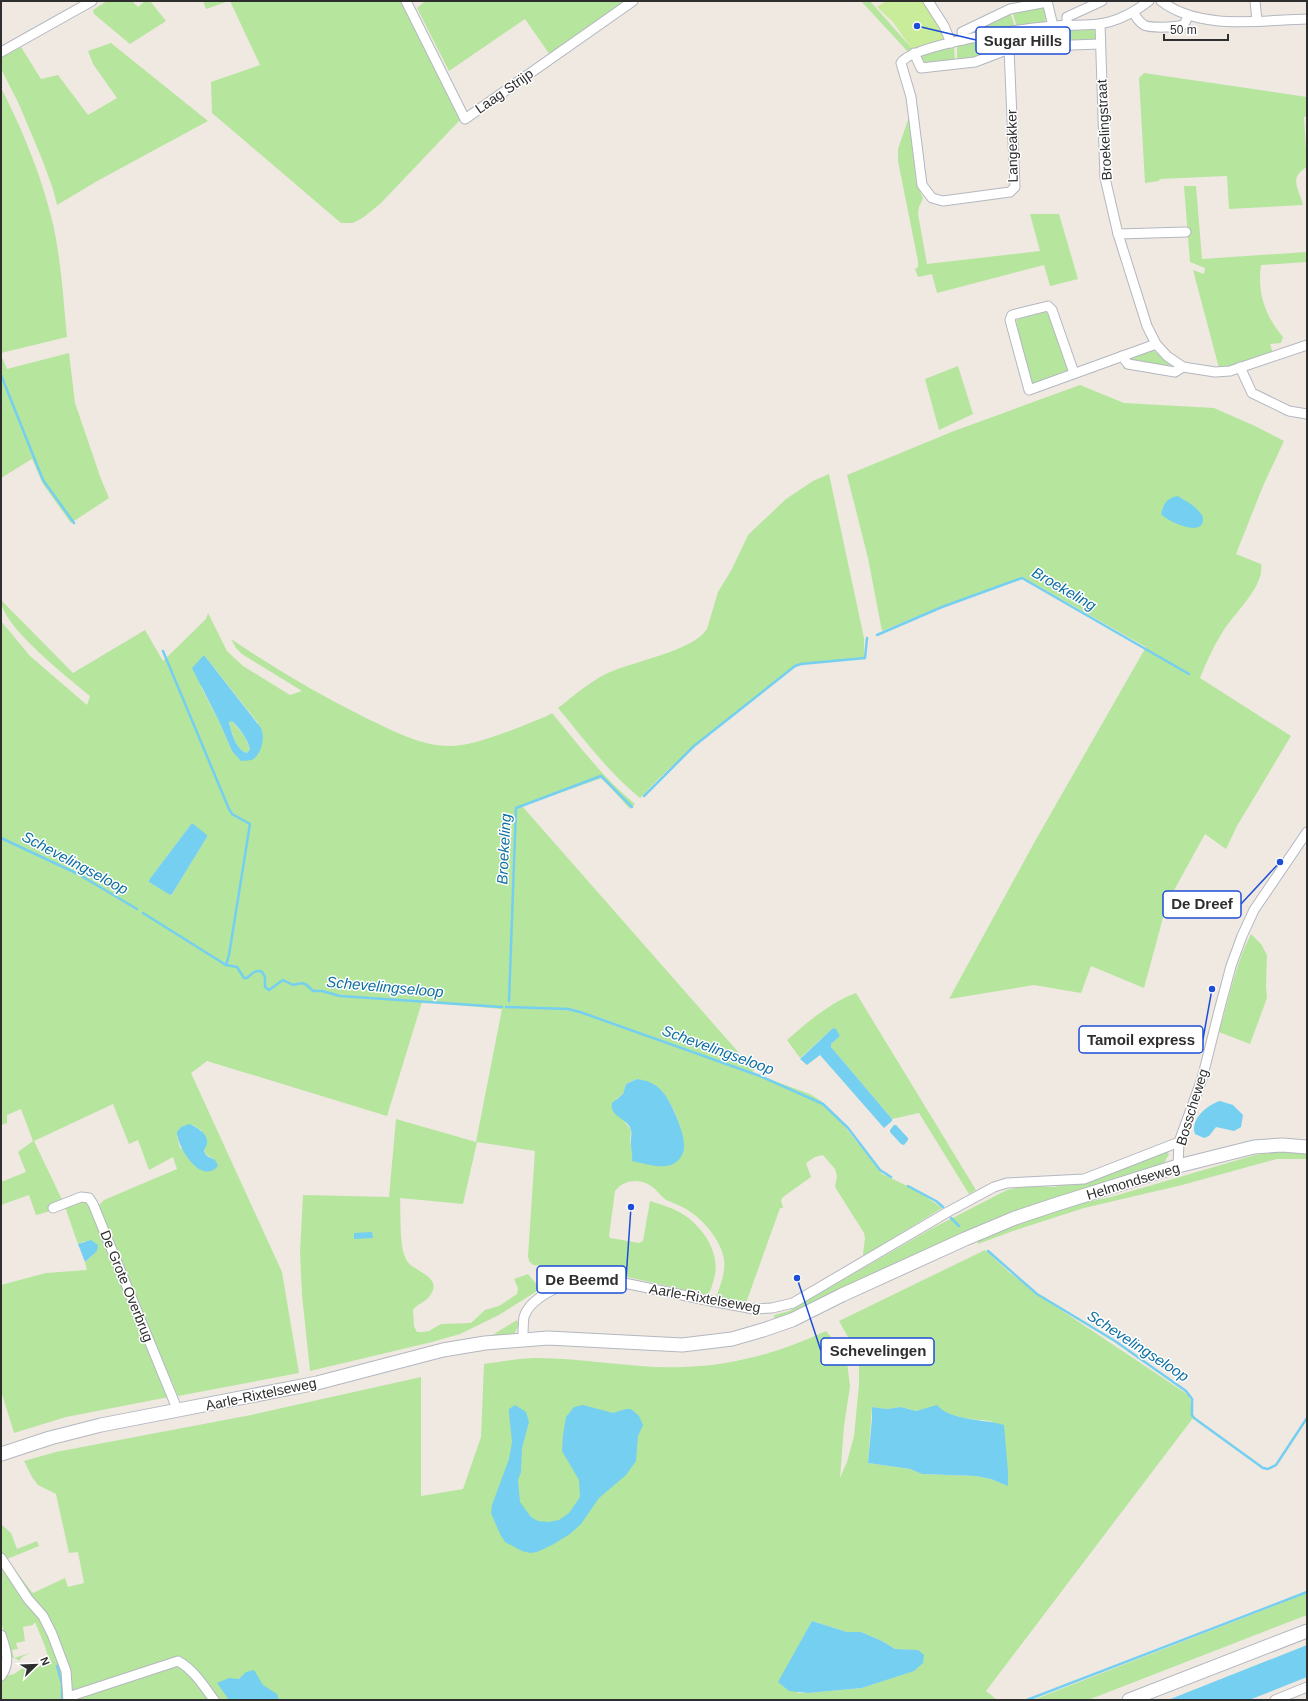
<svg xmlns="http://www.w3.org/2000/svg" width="1308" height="1701" font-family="Helvetica,sans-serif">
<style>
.green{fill:#b6e59e;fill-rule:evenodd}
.pitch{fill:#c9ec9a}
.water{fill:#75cff0;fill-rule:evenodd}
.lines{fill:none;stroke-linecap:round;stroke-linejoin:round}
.stream{stroke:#75cff0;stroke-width:2.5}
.street-casing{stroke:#b4b7c1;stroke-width:11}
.secondary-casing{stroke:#b4b7c1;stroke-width:15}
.street{stroke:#fff;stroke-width:9}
.secondary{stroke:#fff;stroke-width:13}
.labels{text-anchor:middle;stroke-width:3;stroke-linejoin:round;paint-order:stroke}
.street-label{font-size:14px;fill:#2e2e2e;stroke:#fff}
.water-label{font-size:15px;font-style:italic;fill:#0d6fa3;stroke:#fff}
.leader{fill:none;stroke:#1d4ed8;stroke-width:1.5}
.callout-dot{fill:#1d4ed8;stroke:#fff;stroke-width:1.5}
.callout{fill:#fff;stroke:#1d4ed8;stroke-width:1.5}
.callout-label{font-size:15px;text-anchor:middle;font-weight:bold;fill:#2e2e2e}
</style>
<rect width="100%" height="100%" fill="#efe9e1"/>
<!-- green -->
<g class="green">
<path d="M 107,1 L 132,1 L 138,7 L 145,1 L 150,1 L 166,21 L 130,44 L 94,14 L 93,10 Z"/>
<path d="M 203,1 L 229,1 L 206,9 Z"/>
<path d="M 230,1 L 403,1 L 461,117 L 460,120 L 381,203 L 364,217 L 353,223 L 341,223 L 212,113 L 211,82 L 260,65 Z"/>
<path d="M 425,1 L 629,1 L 550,55 L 525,19 L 449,71 L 417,8 Z"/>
<path d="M 861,1 L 870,1 L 914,51 L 909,53 Z"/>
<path d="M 1044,6 C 1046,13 1049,19 1042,24 L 1017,27 L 1012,11 Z"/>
<path d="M 1010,12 L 1015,27 L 965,36 L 965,33 Z"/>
<rect x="1064" y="29" width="31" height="13"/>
<path d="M 999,37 L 1004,39 L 1006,47 L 979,59 L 957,61 L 957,46 Z"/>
<path d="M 111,43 L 208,121 L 99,180 L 57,205 L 53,189 L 42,159 L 18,102 L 1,69 L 1,57 L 21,47 L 41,79 L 58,75 L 88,115 L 117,98 L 93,64 L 88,51 Z"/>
<path d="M 954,46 L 955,61 L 923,65 L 918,57 Z"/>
<path d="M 1144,73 L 1307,97 L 1307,116 L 1304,117 L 1307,167 C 1288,178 1299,188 1303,205 L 1229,209 L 1227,176 L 1160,179 L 1159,181 L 1145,183 L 1139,78 Z"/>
<path d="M 1,88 C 21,126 41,175 51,216 C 61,255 63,297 67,337 L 1,353 Z"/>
<path d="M 909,117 L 916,183 L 923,198 L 919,207 L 918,214 L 927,264 L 1040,251 L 1030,214 L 1059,214 L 1078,279 L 1050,286 L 1044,265 L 937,293 L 932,274 L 918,277 L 915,269 L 918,267 L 918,261 L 898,161 L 898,149 Z"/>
<path d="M 1184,186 L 1196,186 L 1202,259 L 1307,252 L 1307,262 L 1261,265 C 1257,292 1265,316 1283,337 L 1281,343 L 1270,344 L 1273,353 L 1234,366 L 1219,368 L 1193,270 L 1204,274 L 1205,268 L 1190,262 Z"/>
<path d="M 1044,311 C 1055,316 1064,356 1068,368 L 1067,372 L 1033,383 L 1029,378 L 1016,321 L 1018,319 Z"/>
<path d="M 1153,350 L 1170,365 L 1181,371 L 1173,376 L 1124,369 L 1121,361 Z"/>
<path d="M 69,353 L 75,403 L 101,479 L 109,498 L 71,523 L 43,484 L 32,459 L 1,478 L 1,355 L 7,369 Z"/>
<path d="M 958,366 L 973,414 L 939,430 L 925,379 Z"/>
<path d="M 1080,385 L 1124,403 L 1214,408 L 1255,426 L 1284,441 L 1263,486 L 1236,554 L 1261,564 C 1265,587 1233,614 1222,633 C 1213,647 1206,663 1200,678 L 1291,736 L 1237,826 L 1226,849 L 1205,834 L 1167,903 L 1144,988 L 1091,966 L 1081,993 L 1034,985 L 949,999 L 1034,843 L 1146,647 L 1022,577 L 943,606 L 882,631 L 868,558 L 847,475 L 954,431 Z"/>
<path d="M 829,474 L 864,638 L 864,658 L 799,664 L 794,666 C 741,709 686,748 640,798 C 608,772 584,739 558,708 C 574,696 590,681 608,673 C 634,661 693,651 707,629 L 718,592 L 732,569 L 748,535 L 786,499 L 813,481 Z"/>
<path d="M 1,600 L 73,673 L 145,630 L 163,661 L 206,619 L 208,613 L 227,651 L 243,666 L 290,695 L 302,691 L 242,654 L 236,648 L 231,639 C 274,668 318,694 364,717 C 391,730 422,747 452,746 C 479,745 522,726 547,716 L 552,713 C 578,744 603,778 635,804 L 630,809 L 602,778 L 522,806 L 754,1070 L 752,1073 L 810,1094 L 821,1101 L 842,1123 L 882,1174 L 916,1190 L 942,1208 L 864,1256 L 863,1254 L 865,1238 L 864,1233 L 835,1187 L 837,1176 L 835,1169 L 823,1155 L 815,1157 L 806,1163 L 811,1177 L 783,1197 L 781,1200 L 783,1208 L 780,1208 L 746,1303 L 716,1298 C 720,1286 726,1272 724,1259 C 721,1240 702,1218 686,1209 C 679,1205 673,1203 666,1200 C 662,1197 659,1193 655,1189 C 643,1178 625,1178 615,1191 L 609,1236 L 610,1238 L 639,1243 L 643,1241 L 650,1201 C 662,1205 677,1209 687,1217 C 707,1232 722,1258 713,1282 C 712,1287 710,1292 707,1295 L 610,1273 L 533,1265 L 529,1261 L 528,1256 L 535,1151 L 477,1142 L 463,1204 L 400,1198 C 401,1214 399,1246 406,1259 C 411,1272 446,1276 429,1297 C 425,1302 417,1304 413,1310 L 414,1326 L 417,1332 L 422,1332 L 429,1331 L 441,1324 L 471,1323 L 485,1310 L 499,1306 L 517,1294 L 518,1288 L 514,1279 L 528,1274 L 538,1286 L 537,1291 L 499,1315 L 460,1334 L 432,1342 L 310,1371 L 302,1295 L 300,1253 L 303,1195 L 389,1197 L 396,1119 L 476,1142 L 502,1009 L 422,1002 L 387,1116 L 207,1061 L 191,1073 L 282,1272 L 299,1373 L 178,1396 L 128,1281 L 98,1206 L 104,1200 L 177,1169 L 173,1157 L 149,1170 L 138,1140 L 129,1144 L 113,1104 L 34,1141 L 65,1206 L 85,1202 L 88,1204 L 169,1397 L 66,1417 L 14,1433 L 1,1391 L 1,1285 L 46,1273 L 87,1270 L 85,1262 L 93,1255 L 85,1241 L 78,1244 L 65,1207 L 36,1215 L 29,1195 L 1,1205 L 1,1182 L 26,1172 L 18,1152 L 33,1141 L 21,1109 L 7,1115 L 7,1123 L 1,1125 L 1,621 L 30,656 L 87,705 L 90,696 C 70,679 1,626 1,600 ZM 204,655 L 258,723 L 259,753 L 252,760 L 232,751 L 219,721 L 201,687 ZM 192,823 L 207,837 L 172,894 L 171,895 L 149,882 L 149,880 ZM 637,1079 C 668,1083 682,1122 684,1149 L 633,1154 L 630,1141 L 631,1130 L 624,1121 L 616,1099 L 623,1094 L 626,1084 ZM 193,1125 L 201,1130 L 206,1145 C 202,1155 208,1155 215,1160 L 180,1148 L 177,1136 Z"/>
<path d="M 229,721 L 232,721 L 245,737 L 250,749 L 247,753 C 236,750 231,732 229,721 Z"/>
<path d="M 1251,934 L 1261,944 L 1267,955 L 1266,987 L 1267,998 L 1250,1044 L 1219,1032 C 1229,999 1235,965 1251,934 Z"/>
<path d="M 856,993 L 976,1190 L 969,1194 L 919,1113 L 892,1119 L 831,1047 L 831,1044 L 840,1036 L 833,1028 L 800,1058 L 787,1040 C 808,1022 829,1003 856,993 Z"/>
<path d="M 1167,1151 L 1169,1154 L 1163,1165 L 1032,1208 L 775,1323 L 774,1315 L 789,1311 L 931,1229 L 1007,1190 L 1025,1186 L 1054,1187 L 1074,1183 L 1109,1173 Z"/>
<path d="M 1285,1151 L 1307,1153 L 1307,1159 L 1277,1159 L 1182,1185 L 1084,1208 L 1013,1231 L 978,1244 L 978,1239 L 1026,1220 L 1073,1205 L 1111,1197 L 1255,1155 Z"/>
<path d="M 985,1250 L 1010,1273 L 1046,1300 L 1187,1394 C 1194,1402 1189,1411 1193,1418 L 986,1691 L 997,1700 L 1,1700 L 1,1682 L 6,1676 L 14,1674 L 23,1668 L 26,1668 L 29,1671 L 49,1662 C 47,1648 40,1635 35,1622 L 33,1625 L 23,1627 L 25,1641 L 16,1643 L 18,1649 L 12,1650 L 14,1658 L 30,1653 L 22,1657 L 19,1661 L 17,1659 L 11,1657 L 1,1622 L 1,1524 L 11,1533 L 17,1549 L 37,1541 L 39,1546 L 7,1559 L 31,1591 L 33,1593 L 65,1578 L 68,1587 L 84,1583 L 78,1552 L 69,1553 L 56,1494 L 38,1485 L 32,1477 L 24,1461 L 56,1452 L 251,1415 L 421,1377 L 421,1496 L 463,1489 L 481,1437 L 484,1364 C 499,1362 516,1359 532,1358 C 582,1357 632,1369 683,1367 C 732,1366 781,1352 826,1331 L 841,1349 L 847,1362 L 850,1386 L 844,1426 L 840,1478 L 847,1462 L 854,1436 L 859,1385 L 859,1360 L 854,1348 L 839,1321 ZM 937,1406 C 949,1419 974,1419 991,1421 L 1008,1485 L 991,1479 L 976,1476 L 922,1474 L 910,1469 L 868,1463 L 872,1407 L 887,1409 L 902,1407 L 916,1411 ZM 812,1621 L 847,1632 L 861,1632 L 882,1641 L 895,1649 L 910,1650 L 913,1671 L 862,1688 L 808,1693 L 799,1693 L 779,1682 Z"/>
<path d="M 517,1320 C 520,1326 516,1331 513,1336 L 486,1339 Z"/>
<path d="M 1307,1593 L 1307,1615 L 1088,1700 L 1033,1700 Z"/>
</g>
<!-- pitch -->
<path class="pitch" d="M 886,1 L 924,1 L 944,36 L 942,43 L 913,51 L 893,22 L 877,7 Z"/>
<!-- water -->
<g class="water">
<path d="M 1178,496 C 1185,501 1195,505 1200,513 C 1203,515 1203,518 1203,521 C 1201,537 1167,521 1161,514 C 1164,504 1166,498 1178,496 Z"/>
<path d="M 204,655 L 261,728 C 265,738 262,754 252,760 L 241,761 L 232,751 L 219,721 L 192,668 ZM 232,721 C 240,729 247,738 250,749 L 247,753 C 236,750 231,732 229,722 Z"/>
<path d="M 192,823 L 207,835 L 207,837 L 172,894 L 170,895 L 149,882 L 149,880 Z"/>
<path d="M 833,1028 L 836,1029 L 840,1036 L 831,1044 L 831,1047 L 892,1119 L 892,1121 L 884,1128 L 820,1055 L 807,1065 L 800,1059 Z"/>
<path d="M 637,1079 C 646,1080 654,1083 661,1090 C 671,1100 686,1135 684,1149 C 683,1156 677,1163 671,1165 C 659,1169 643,1163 632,1161 C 633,1153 630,1147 631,1139 C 631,1136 632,1133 631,1130 C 628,1118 609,1117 612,1103 L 623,1094 L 626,1084 Z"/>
<path d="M 1220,1101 L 1233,1105 L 1243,1115 L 1241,1127 L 1234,1131 L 1216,1127 L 1209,1136 L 1204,1138 L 1195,1134 C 1190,1119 1207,1105 1220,1101 Z"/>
<path d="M 189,1124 C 197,1127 209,1134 207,1144 C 206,1147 203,1150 205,1153 C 208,1160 215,1155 218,1166 C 201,1186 177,1147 177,1132 L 181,1127 Z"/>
<path d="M 894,1125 L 896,1125 L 908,1138 L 908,1140 L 904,1145 L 901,1144 L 890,1132 L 890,1130 Z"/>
<path d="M 372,1232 L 373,1238 L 354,1239 L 354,1233 Z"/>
<path d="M 91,1240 L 98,1245 L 97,1251 L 85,1262 L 78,1244 Z"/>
<path d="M 515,1405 L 526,1412 L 529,1422 L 522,1448 L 521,1472 L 518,1480 L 520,1502 L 531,1517 L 538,1521 L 548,1522 L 559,1520 L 569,1513 L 580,1497 L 579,1480 L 562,1451 L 563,1435 L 566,1417 L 574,1407 L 583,1405 L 613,1413 L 626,1409 L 631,1409 L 639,1416 L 643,1425 L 638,1436 L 636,1461 L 626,1475 L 599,1498 L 581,1524 L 570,1534 L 552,1545 L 537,1552 L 530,1553 L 522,1551 L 505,1542 L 500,1534 L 491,1513 L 492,1505 L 509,1459 L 512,1442 L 509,1413 L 509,1409 Z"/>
<path d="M 937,1405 C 950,1421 985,1419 1004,1425 L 1008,1472 L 1008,1486 L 991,1479 L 976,1476 L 922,1474 L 910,1469 L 868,1463 L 872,1418 L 872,1407 L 887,1409 L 901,1407 L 916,1411 Z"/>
<path d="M 812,1621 L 847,1632 L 861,1632 L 882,1641 L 895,1649 L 918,1650 L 924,1655 L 923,1663 L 914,1671 L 862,1688 L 808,1693 L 789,1691 L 778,1682 Z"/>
<path d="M 1307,1645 L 1307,1677 L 1249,1700 L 1168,1700 Z"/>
<path d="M 254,1670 L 263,1685 L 277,1694 L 279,1700 L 229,1700 L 217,1683 L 229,1678 L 239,1679 L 246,1672 Z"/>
</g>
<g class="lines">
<!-- stream -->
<g class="stream">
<path d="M 1,375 L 43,480 L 74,523"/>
<path d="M 877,635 L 942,607 L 1022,578 L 1189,674"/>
<path d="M 163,651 L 229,809 L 232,814 L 250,824 L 229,955 L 226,965"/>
<path d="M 644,796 L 694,746 L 795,666 L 801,664 L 865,658 L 867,638"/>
<path d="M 1,838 L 78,874 L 137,909"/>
<path d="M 143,913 L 226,965 L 237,967 L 244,978 L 247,978 C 252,974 255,969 262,972 L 265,977 L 265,987 L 269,990 L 283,980 L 293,985 C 304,982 304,982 313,991 L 322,991 L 340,996 L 502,1007"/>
<path d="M 509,1001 L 516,808 L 601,776 L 632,807"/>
<path d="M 506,1007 L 568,1009 L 580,1012 L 760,1076 L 823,1104 L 848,1128 L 880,1170 L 891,1177"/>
<path d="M 908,1186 L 936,1201 L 943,1207"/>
<path d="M 951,1218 L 959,1226"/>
<path d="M 988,1251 L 1037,1294 L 1115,1341 L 1186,1391 L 1192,1399 L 1192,1415 L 1194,1418 L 1263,1468 L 1268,1469 L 1276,1465 L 1307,1418"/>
<path d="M 57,1666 L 62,1684 L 62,1700"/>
<path d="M 1027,1700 L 1307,1592"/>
</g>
<defs>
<g id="street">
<path d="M 406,1 L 465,119 L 633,1"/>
<path d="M 928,1 L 944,26 L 951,43"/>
<path d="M 1047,1 L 1053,26"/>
<path d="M 1161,1 C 1200,31 1261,20 1307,19"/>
<path d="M 1255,1 L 1257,21"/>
<path d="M 1134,13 C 1136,17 1139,22 1144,25 C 1149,28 1181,28 1184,24 C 1186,22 1187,18 1188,16"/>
<path d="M 1100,24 L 1105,178 L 1118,234 L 1147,326 L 1156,344 L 1167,356 L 1183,367 L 1215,372 L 1230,371 L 1307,345"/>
<path d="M 1067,25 L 1067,17 L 1102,1"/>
<path d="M 1007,32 L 1009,49 L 1015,187 L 1010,192 L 943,201 L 932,198 L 922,185 L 911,97 L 901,63 C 909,45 1030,27 1054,26 C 1072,24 1091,27 1109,22 C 1124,18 1136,11 1149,1"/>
<path d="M 963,40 L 962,32 L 1010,9 L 1047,2"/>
<path d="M 1,52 L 92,1"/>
<path d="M 914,53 L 921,68 L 975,62 L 1001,52 L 1019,47 L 1100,44"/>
<path d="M 1118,234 L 1186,232"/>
<path d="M 1122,356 L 1128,364 L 1175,372 L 1183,367"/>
<path d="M 1240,367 L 1252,393 L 1289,411 L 1307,414"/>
<path d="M 1074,373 L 1052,310 L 1048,306 L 1012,315 L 1010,320 L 1029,390 L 1156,344"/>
<path d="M 1178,1166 L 1179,1142 L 1202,1079 L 1219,1011 L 1231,966 L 1242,936 L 1254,910 L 1307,832"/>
<path d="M 53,1208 L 81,1197 L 89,1198 L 93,1204 L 178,1411"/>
<path d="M 523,1339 C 523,1332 523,1324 524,1317 C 531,1294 574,1279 595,1277 L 711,1301 L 754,1309 L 772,1308 L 793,1303 L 946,1213 L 994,1187 L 1007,1183 L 1084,1179 L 1179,1142"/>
<path d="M 1,1558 L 28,1599 L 43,1616 L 52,1634 L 66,1671 L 68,1700"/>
<path d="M 1,1635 C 6,1649 11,1663 1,1676"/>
<path d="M 68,1697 L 178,1661 C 194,1670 203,1685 214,1700"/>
<path d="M 1275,1700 L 1307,1687"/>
</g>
<g id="secondary">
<path d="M 1,1454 L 50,1438 L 101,1425 L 317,1383 L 443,1350 L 485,1343 L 548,1338 L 682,1345 L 732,1339 L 763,1330 L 792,1320 L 842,1295 L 965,1239 L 1015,1218 L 1054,1205 L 1178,1166 L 1254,1147 L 1282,1145 L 1307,1147"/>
<path d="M 1129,1700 L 1307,1631"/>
</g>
</defs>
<!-- street casing -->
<use href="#street" class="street-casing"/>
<!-- secondary casing -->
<use href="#secondary" class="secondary-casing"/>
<!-- street -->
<use href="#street" class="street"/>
<!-- secondary -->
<use href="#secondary" class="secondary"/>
</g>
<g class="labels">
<!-- street labels -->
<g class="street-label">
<text transform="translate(504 91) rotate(-35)" y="5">Laag Strijp</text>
<text transform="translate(1104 130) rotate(-93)" y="5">Broekelingstraat</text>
<text transform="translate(1012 146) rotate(-91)" y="5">Langeakker</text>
<text transform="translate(1192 1107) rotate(-73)" y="5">Bosscheweg</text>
<text transform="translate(1133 1181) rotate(-17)" y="5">Helmondseweg</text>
<text transform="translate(127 1286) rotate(68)" y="5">De Grote Overbrug</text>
<text transform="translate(705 1298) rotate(10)" y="5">Aarle-Rixtelseweg</text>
<text transform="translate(261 1394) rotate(-12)" y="5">Aarle-Rixtelseweg</text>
</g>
<!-- water labels -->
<g class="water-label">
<text transform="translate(1064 589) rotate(30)" y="5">Broekeling</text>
<text transform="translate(504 849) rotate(-87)" y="5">Broekeling</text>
<text transform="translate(75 863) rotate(28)" y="5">Schevelingseloop</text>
<text transform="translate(385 987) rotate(5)" y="5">Schevelingseloop</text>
<text transform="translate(718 1050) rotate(20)" y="5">Schevelingseloop</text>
<text transform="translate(1138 1346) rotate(33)" y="5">Schevelingseloop</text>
</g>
</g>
<!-- callouts -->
<path class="leader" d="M917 26L976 40M1280 862L1241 904M1212 989L1203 1039M631 1207L626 1279M797 1278L821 1351"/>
<g class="callout-dot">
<circle cx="917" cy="26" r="4"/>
<circle cx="1280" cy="862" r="4"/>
<circle cx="1212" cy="989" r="4"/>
<circle cx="631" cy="1207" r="4"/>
<circle cx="797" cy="1278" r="4"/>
</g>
<g class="callout">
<rect x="976" y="27" width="94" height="27" rx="4"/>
<rect x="1163" y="891" width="78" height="27" rx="4"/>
<rect x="1079" y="1026" width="124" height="27" rx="4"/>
<rect x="537" y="1266" width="89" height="27" rx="4"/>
<rect x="821" y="1338" width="113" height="27" rx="4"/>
</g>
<g class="callout-label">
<text x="1023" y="46">Sugar Hills</text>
<text x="1202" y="909">De Dreef</text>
<text x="1141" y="1045">Tamoil express</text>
<text x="582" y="1285">De Beemd</text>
<text x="878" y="1356">Schevelingen</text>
</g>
<!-- border -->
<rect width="1308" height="1701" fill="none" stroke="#2e2e2e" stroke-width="4"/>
<!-- north arrow -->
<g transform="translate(36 1665) rotate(67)" stroke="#ffffff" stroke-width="3" paint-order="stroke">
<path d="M0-3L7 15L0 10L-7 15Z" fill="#2e2e2e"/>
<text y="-6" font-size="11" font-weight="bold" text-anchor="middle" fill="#2e2e2e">N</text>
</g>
<!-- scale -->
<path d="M1164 34v6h64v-6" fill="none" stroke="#2e2e2e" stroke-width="2"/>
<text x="1170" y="34" font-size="12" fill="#2e2e2e" stroke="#ffffff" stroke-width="3" paint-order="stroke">50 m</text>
</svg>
